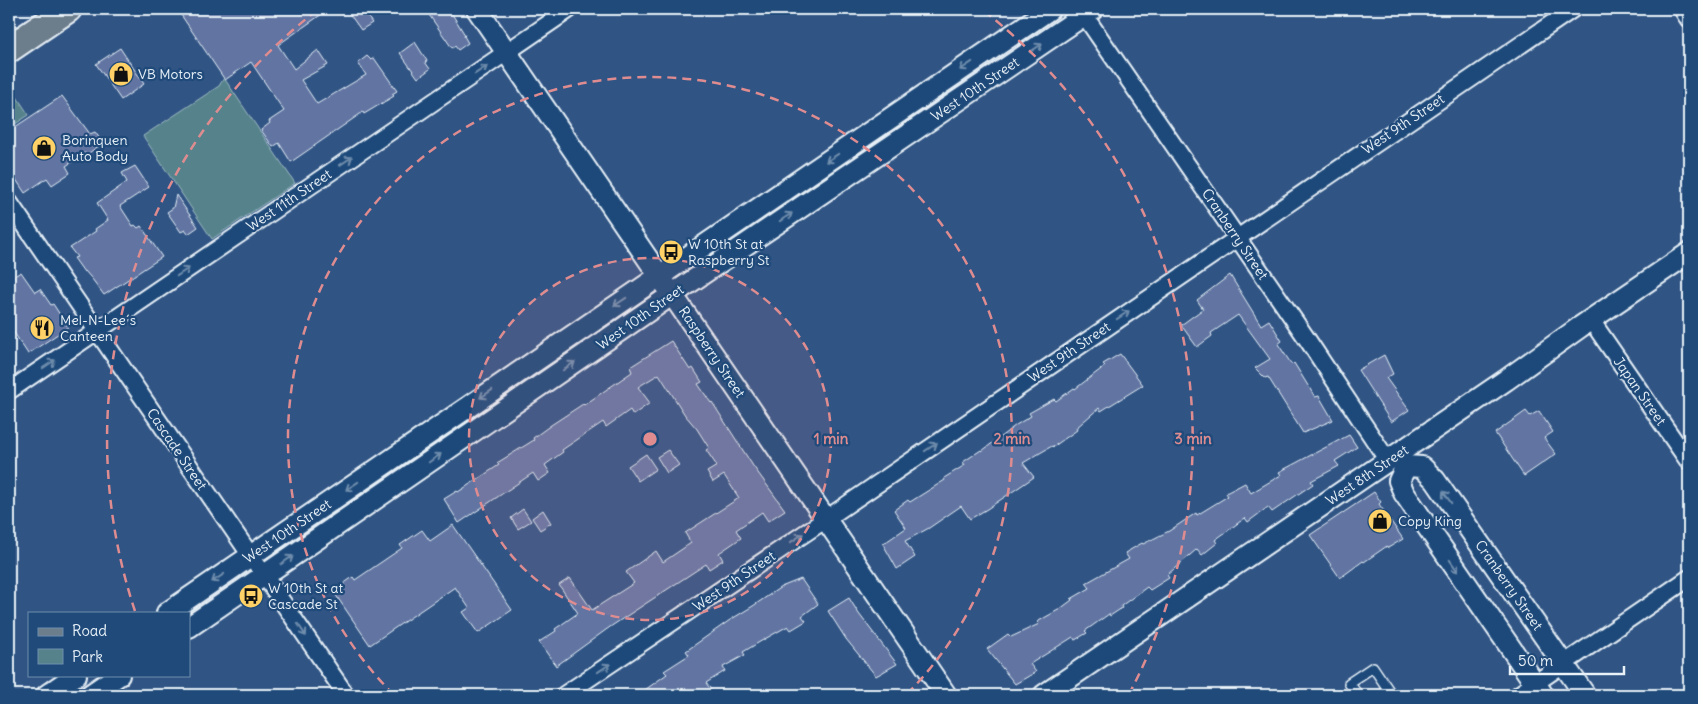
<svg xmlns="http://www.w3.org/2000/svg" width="1698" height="704" font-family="Delius,sans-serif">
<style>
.green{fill:#56838b;stroke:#9fbac2}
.building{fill:#6275a2;stroke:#e8f1f8}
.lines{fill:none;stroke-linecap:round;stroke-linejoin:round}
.service-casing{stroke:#e8f1f8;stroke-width:12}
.minor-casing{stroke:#e8f1f8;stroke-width:20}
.tertiary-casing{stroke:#e8f1f8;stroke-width:24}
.primary-casing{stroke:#e8f1f8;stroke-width:30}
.service{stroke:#1f4a7a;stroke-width:9}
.minor{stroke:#1f4a7a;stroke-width:16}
.tertiary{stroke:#1f4a7a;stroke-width:20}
.primary{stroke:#6c7d8b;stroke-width:26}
.oneway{stroke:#6f8dac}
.ring{fill:none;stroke:#df8c90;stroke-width:2.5;stroke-dasharray:9 6}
.labels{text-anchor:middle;stroke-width:4.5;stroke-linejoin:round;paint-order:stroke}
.poi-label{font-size:14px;fill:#e8f1f8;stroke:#1f4a7a;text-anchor:start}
.street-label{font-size:14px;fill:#e8f1f8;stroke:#1f4a7a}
.centre{fill:#df8c90;stroke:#1f4a7a;stroke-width:2.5}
.ring-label{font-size:15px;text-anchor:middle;font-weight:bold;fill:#df8c90;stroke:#1f4a7a;stroke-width:4.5;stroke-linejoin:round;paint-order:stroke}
</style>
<rect width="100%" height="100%" fill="#305484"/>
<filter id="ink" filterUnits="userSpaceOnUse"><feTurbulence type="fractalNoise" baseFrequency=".02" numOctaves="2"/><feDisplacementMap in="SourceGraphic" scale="10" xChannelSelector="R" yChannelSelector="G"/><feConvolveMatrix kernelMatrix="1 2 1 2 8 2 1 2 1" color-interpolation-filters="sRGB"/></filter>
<g filter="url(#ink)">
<!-- green -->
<g class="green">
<path d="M 224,78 L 295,183 L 212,239 L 143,136 L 219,86 Z"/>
<path d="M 9,85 L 29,115 L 9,128 Z"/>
</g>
<!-- building -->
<g class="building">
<path d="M 177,9 L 329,9 L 278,45 L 294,69 L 318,50 L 328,65 L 301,80 L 317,104 L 366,75 L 358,63 L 367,56 L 371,60 L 374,58 L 397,91 L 392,94 L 394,96 L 364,114 L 363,112 L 291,162 L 279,143 L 273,147 L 261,130 L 270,123 L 269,121 L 284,111 L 251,62 L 225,80 Z"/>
<path d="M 346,9 L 362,9 L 372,23 L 361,30 Z"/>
<path d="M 425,9 L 449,9 L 465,35 L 464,36 L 468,43 L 458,50 L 455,46 L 452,48 Z"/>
<path d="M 415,42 L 427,61 L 425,62 L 430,69 L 418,78 L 400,53 Z"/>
<path d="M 120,48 L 144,84 L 121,100 L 96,64 Z"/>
<path d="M 62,96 L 90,134 L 95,132 L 103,143 L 86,155 L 85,153 L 66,166 L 70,173 L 52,185 L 47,178 L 25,193 L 9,169 L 9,131 Z"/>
<path d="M 135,166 L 149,187 L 120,206 L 133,226 L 135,225 L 138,228 L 141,226 L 162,257 L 104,295 L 92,279 L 85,271 L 84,272 L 74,258 L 77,257 L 70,248 L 96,231 L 95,229 L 108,220 L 97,203 L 127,182 L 122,173 Z"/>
<path d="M 176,195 L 198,227 L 188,234 L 185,230 L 181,232 L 167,212 L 173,208 Z"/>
<path d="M 21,272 L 35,292 L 40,289 L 51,305 L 53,304 L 68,327 L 28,354 L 9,325 L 9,279 Z"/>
<path d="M 1230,275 L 1261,325 L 1269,320 L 1282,341 L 1278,344 L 1292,365 L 1294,363 L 1315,397 L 1319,396 L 1333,420 L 1303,433 L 1268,377 L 1265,378 L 1255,368 L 1270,359 L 1238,315 L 1211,333 L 1212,336 L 1197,347 L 1181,325 L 1203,309 L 1197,300 Z"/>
<path d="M 671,341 L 690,370 L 693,368 L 702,382 L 698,384 L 711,403 L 712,402 L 753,466 L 785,510 L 768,521 L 762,512 L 736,530 L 741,538 L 719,553 L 723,560 L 709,569 L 706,564 L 610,627 L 556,666 L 539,642 L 556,631 L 555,629 L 578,613 L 559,585 L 570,578 L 592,610 L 634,583 L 626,572 L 656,551 L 663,562 L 691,543 L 685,533 L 739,498 L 724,475 L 713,482 L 707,472 L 717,466 L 706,450 L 709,448 L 697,429 L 685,415 L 659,374 L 638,387 L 650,403 L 633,415 L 630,410 L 606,427 L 603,422 L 562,450 L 563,452 L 545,465 L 550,473 L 538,481 L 533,473 L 459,523 L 444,499 L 457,491 L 458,492 L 499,465 L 497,463 L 534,440 L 533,438 L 551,425 L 583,404 L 584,405 L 632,372 L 630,367 Z"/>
<path d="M 1120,354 L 1143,385 L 1101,411 L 1099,408 L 1076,428 L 1077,430 L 1053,447 L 1052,446 L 1023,463 L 1034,477 L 987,509 L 970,519 L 961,506 L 929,528 L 905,541 L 915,557 L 897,569 L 883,544 L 906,528 L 894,510 L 908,500 L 910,502 L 945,480 L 944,478 L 965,465 L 963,462 L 981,450 L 982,451 L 1016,425 L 1031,416 L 1029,413 L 1054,399 L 1056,401 L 1074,388 L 1075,389 L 1105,366 L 1103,364 Z"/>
<path d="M 1384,355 L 1393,374 L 1386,378 L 1409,410 L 1391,422 L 1358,370 Z"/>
<path d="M 1526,411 L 1530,416 L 1539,411 L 1553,432 L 1544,438 L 1556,454 L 1524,476 L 1495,433 Z"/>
<path d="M 1349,435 L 1357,447 L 1335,461 L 1339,466 L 1311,481 L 1313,484 L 1272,512 L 1268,507 L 1248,522 L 1245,518 L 1215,540 L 1217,543 L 1202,555 L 1197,549 L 1167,575 L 1169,578 L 1150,590 L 1147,587 L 1121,606 L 1122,608 L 1110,616 L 1109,614 L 1085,631 L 1087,633 L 1075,640 L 1073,637 L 1030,664 L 1036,672 L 1015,684 L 987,649 L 1008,634 L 1011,637 L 1039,624 L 1037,622 L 1060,609 L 1072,600 L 1071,599 L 1090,588 L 1086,583 L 1129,559 L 1125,553 L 1142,543 L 1143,544 L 1169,531 L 1196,513 L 1197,515 L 1228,496 L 1226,493 L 1245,483 L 1251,493 L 1281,475 L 1279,472 Z"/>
<path d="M 668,450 L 679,465 L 667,473 L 657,457 Z"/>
<path d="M 646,454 L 656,469 L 638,481 L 628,466 Z"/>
<path d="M 1374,492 L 1381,502 L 1379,504 L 1403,539 L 1388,548 L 1387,546 L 1364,562 L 1363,561 L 1340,578 L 1310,535 Z"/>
<path d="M 523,509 L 531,521 L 518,529 L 511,518 Z"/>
<path d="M 543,510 L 551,523 L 540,530 L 532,518 Z"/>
<path d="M 453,525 L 512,610 L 478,633 L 463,612 L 469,608 L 455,587 L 370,645 L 333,591 L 353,577 L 355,580 L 402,548 L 400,545 L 422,530 L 430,541 Z"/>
<path d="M 801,579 L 818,604 L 802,616 L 806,621 L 791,630 L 788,626 L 763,640 L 743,652 L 745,655 L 723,667 L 725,671 L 706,683 L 715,695 L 638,695 L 667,674 L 664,671 L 689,655 L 686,651 L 730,620 L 753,606 L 781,587 Z"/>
<path d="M 849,598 L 859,614 L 897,664 L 876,676 L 846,639 L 828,611 Z"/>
</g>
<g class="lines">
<defs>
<path id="service" d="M 1358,695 L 1349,683 L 1373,667 L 1392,695"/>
<g id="minor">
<path d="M 1080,9 L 1305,336 L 1388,461"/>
<path d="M 1682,9 L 1689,20"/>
<path d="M 9,202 L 346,695"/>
<path d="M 1591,320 L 1689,462"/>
<path d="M 9,391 L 570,9"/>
<path d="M 564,695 L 826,519 L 1573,9"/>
<path d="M 1518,695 L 1689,578"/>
</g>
<g id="tertiary">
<path d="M 477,9 L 946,695"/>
<path d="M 167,613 L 1050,9"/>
<path d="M 189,627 L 673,294 L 1093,9"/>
<path d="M 47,695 L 76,675"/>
<path d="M 90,695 L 119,675"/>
<path d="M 1044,695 L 1506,380 L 1580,327 L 1689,253"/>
<path d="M 1543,695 L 1404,493 L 1399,481 L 1406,466 L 1422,467 L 1435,480 L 1585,695"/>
</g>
<path id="primary" d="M 9,49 L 68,9"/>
</defs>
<!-- service casing -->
<use href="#service" class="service-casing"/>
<!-- minor casing -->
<use href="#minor" class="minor-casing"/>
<!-- tertiary casing -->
<use href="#tertiary" class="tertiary-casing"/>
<!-- primary casing -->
<use href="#primary" class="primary-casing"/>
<!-- service -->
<use href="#service" class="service"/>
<!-- minor -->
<use href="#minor" class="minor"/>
<!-- tertiary -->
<use href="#tertiary" class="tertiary"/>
<!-- primary -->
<use href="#primary" class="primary"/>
</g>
<!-- one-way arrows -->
<defs><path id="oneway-shaft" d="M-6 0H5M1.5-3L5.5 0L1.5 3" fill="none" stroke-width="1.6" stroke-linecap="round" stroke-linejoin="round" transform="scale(1.25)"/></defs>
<g class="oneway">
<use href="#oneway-shaft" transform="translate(1036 48) rotate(-34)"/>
<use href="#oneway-shaft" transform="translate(966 66) rotate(146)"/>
<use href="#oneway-shaft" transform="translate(481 70) rotate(-34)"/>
<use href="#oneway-shaft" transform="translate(832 158) rotate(146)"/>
<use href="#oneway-shaft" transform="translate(346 161) rotate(-34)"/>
<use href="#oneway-shaft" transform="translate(786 217) rotate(-34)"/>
<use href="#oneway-shaft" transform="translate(183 272) rotate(-34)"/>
<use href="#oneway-shaft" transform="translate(620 302) rotate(146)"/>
<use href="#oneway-shaft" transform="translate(1123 315) rotate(-34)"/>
<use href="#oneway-shaft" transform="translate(49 364) rotate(-34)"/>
<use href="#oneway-shaft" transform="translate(569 366) rotate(-35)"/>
<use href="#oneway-shaft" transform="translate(486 394) rotate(146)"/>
<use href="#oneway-shaft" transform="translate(931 447) rotate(-34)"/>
<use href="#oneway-shaft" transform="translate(435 458) rotate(-35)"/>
<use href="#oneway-shaft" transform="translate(352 486) rotate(146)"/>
<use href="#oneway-shaft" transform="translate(1447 497) rotate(-125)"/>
<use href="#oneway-shaft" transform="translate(797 538) rotate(-34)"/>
<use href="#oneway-shaft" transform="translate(287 560) rotate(-35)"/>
<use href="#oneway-shaft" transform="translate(1454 566) rotate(55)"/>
<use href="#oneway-shaft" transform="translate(218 578) rotate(146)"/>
<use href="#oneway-shaft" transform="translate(302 630) rotate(56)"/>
<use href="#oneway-shaft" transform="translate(604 668) rotate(-34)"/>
</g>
</g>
<!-- distance rings -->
<circle cx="650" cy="439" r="181" fill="#df8c90" fill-opacity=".12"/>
<g class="ring">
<circle cx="650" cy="439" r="181"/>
<path d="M394 695A362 362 0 1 1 906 695"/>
<path d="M135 611A543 543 0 0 1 316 11M984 11A543 543 0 0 1 1129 694"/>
</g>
<!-- icons -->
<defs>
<symbol id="shop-disc" viewBox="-11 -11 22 22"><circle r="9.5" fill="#ffd166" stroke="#1f4a7a"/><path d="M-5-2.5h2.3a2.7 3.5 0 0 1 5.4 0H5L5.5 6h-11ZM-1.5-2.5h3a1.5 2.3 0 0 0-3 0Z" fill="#111"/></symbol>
<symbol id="bus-disc" viewBox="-11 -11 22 22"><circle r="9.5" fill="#ffd166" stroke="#1f4a7a"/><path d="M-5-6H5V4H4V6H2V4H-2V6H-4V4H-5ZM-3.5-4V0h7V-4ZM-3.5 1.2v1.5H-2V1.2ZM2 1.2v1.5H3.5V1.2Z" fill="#111"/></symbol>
<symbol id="restaurant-disc" viewBox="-11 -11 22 22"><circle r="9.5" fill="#ffd166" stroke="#1f4a7a"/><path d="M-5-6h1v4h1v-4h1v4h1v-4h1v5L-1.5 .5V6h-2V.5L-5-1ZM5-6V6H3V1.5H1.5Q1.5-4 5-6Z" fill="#111"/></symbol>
</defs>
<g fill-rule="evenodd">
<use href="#shop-disc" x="107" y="60" width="28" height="28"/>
<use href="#shop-disc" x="30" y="134" width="28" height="28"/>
<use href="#bus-disc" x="657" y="238" width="28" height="28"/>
<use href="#restaurant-disc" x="28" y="314" width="28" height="28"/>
<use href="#shop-disc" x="1366" y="507" width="28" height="28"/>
<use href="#bus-disc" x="237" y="582" width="28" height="28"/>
</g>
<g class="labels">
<!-- poi labels -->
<g class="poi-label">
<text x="138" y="79">VB Motors</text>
<text x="62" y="145">Borinquen<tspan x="62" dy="16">Auto Body</tspan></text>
<text x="688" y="249">W 10th St at<tspan x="688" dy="16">Raspberry St</tspan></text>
<text x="60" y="325">Mel-N-Lee´s<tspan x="60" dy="16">Canteen</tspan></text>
<text x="1398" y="526">Copy King</text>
<text x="268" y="593">W 10th St at<tspan x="268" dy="16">Cascade St</tspan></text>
</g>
<!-- street labels -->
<g class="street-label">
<text transform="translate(975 89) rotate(-34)" y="5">West 10th Street</text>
<text transform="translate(1403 124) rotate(-34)" y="5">West 9th Street</text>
<text transform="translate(289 200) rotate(-34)" y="5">West 11th Street</text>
<text transform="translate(1235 234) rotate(56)" y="5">Cranberry Street</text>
<text transform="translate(640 317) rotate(-35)" y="5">West 10th Street</text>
<text transform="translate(712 352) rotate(56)" y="5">Raspberry Street</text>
<text transform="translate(1069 352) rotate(-34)" y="5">West 9th Street</text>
<text transform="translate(1640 391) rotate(55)" y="5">Japan Street</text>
<text transform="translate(177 449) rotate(56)" y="5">Cascade Street</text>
<text transform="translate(1367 475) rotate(-34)" y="5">West 8th Street</text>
<text transform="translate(287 531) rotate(-34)" y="5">West 10th Street</text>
<text transform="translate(734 581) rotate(-34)" y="5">West 9th Street</text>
<text transform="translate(1509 585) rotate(55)" y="5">Cranberry Street</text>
</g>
</g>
<circle cx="650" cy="439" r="8" class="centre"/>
<g class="ring-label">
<text x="831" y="444">1 min</text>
<text x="1012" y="444">2 min</text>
<text x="1193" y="444">3 min</text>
</g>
<!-- margin -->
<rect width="1698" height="704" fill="none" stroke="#1f4a7a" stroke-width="30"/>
<rect x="15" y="15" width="1668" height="674" fill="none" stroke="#e8f1f8" stroke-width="2" filter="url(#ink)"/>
<!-- legend -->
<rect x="28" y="612" width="162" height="65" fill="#1f4a7a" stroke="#6f8dac"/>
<rect x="38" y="628" width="25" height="8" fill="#6c7d8b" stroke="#6f8dac"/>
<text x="72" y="636" font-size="15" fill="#e8f1f8">Road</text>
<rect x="38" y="649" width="25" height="15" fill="#56838b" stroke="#6f8dac"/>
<text x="72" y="662" font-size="15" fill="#e8f1f8">Park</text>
<!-- scale -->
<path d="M1510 666v8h114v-8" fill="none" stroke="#e8f1f8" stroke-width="2.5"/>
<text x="1518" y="666" font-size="15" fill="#e8f1f8" stroke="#1f4a7a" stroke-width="4" paint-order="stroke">50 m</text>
</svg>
